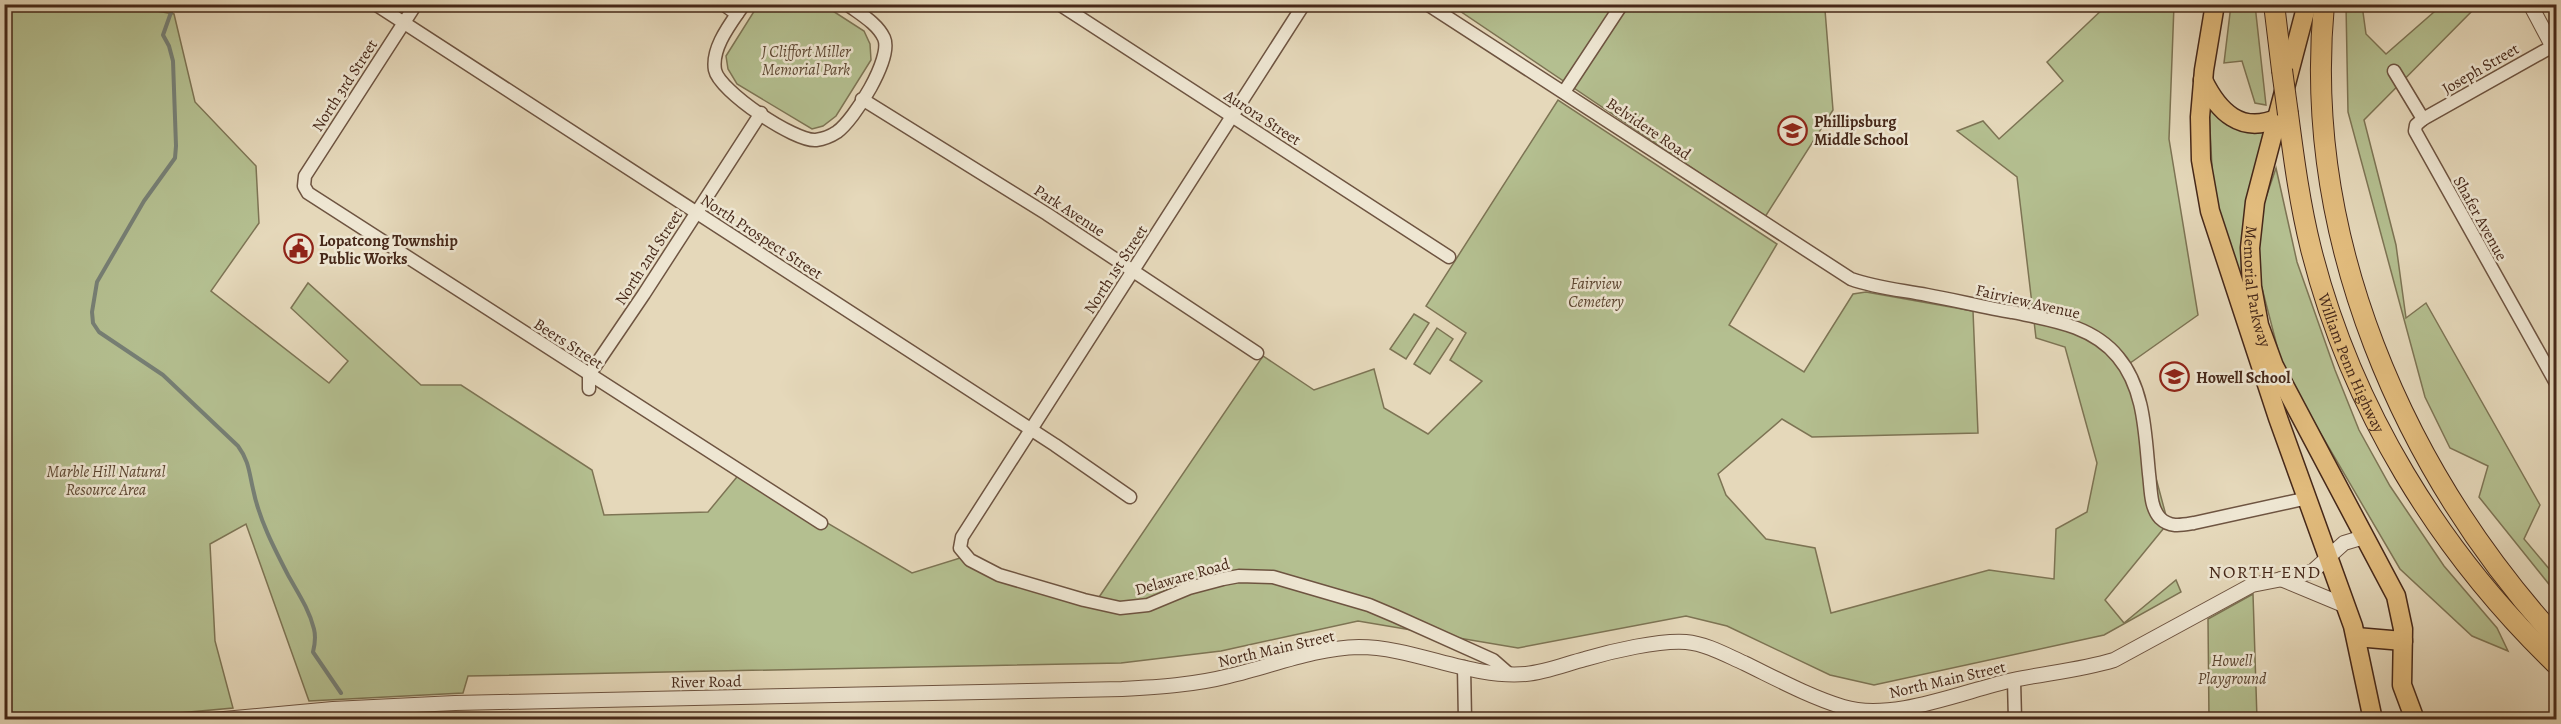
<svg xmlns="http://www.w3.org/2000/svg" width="2561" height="724" font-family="Alegreya,serif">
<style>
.green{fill:#b4bf90;stroke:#7d7454;stroke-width:1.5}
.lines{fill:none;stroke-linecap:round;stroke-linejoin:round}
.stream{stroke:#767f75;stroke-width:4}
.minor-casing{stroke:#6e5441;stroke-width:15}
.tertiary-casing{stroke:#6e5441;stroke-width:16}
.primary-casing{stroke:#462819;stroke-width:21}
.trunk-casing{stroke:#462819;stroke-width:22}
.minor{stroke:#eee6d2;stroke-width:12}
.tertiary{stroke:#eee6d2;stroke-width:14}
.primary{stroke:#e2bc7d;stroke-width:18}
.trunk{stroke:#e2bc7d;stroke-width:20}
.trunk-bridge-casing{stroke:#462819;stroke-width:22;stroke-linecap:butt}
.trunk-bridge{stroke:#e2bc7d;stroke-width:20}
.labels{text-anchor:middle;stroke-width:5;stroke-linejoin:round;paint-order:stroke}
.park-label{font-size:16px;font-style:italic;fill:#5c4631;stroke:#eee6d2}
.street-label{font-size:16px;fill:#462819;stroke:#eee6d2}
.poi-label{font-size:16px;font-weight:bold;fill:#462819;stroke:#eee6d2;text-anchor:start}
.neighbourhood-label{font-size:18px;letter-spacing:1.5px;fill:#462819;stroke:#eee6d2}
</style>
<rect width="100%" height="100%" fill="#e5d8ba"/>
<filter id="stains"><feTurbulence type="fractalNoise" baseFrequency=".00333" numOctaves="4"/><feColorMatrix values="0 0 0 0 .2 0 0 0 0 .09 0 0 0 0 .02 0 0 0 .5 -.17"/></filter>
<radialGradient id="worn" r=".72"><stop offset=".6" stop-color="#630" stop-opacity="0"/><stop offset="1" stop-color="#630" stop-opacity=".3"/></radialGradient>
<!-- green -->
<g class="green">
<path d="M 822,4 L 864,31 L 870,44 L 871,60 L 836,116 L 823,126 L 812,129 L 737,84 L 728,69 L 726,56 L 758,5 Z"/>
<path d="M 5,5 L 122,5 L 174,14 L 195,102 L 256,166 L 259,223 L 211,291 L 329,383 L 348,361 L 291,308 L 308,283 L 421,385 L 461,385 L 592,470 L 604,515 L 708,512 L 741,472 L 912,573 L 960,558 L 1095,603 L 1263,356 L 1314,390 L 1374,369 L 1384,408 L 1428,434 L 1482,381 L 1450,360 L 1466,333 L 1426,306 L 1558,100 L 1777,244 L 1729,325 L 1804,372 L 1853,294 L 1866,292 L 1973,311 L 1978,433 L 1812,437 L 1782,419 L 1718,474 L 1726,495 L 1766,539 L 1815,548 L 1831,613 L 1989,570 L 2054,579 L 2056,529 L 2087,512 L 2097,463 L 2065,347 L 2036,338 L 2017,177 L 1957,131 L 1983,121 L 1999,139 L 2063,81 L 2047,62 L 2107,5 L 2174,5 L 2169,139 L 2198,315 L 2126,366 L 2168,523 L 2105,600 L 2124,623 L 2176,580 L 2181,592 L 2104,635 L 1874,685 L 1830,675 L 1727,626 L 1686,616 L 1518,648 L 1358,621 L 1221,651 L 1121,663 L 468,676 L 463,693 L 309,701 L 246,524 L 210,544 L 215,641 L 233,708 L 101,720 L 5,718 Z"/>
<path d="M 1451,5 L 1819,5 L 1825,10 L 1833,110 L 1765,217 Z"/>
<path d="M 2231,5 L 2255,5 L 2266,105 L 2255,103 L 2242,61 L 2224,63 Z"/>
<path d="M 2346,5 L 2362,5 L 2366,34 L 2386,54 L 2442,5 L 2478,5 L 2364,120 L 2396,245 L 2406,318 L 2426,303 L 2540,505 L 2524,539 L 2556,577 L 2556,593 L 2479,497 L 2488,466 L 2450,448 L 2425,397 L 2348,112 Z"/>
<path d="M 2209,109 L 2266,129 L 2247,292 L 2229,254 L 2213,187 Z"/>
<path d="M 2276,168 L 2297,262 L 2335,370 L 2359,430 L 2390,486 L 2444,566 L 2497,628 L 2508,651 L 2472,636 L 2400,569 L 2283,369 L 2256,265 L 2260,215 Z"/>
<path d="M 1414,314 L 1429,323 L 1406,359 L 1390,349 Z"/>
<path d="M 1437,328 L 1453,339 L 1430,374 L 1414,364 Z"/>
<path d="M 2253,594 L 2257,719 L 2209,719 L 2208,619 Z"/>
</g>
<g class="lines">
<!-- stream -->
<path class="stream" d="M 174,4 L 163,35 L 169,46 L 173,61 L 176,146 L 175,158 L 144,201 L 97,282 L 92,312 L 93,323 L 99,332 L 163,375 L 238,446 C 249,461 249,472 253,489 C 259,519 274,548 288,575 C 298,593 309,609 314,629 C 316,637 315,644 313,652 L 341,693"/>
<defs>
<g id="minor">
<path d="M 375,4 L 1055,445 L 1130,497"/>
<path d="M 416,4 L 305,176 L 304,186 L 308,193 L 821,523"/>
<path d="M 723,4 L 737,14"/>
<path d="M 744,4 C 732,22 711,47 715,70 C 719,91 795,142 816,140 C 823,139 831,136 837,132 C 854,120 893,58 884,38 C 877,23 860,14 847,4"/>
<path d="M 1059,4 L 1449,257"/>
<path d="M 1304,4 L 962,537 L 960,548 L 970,560 L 999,575 L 1084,600 L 1120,608 L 1148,605 L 1189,588 L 1223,579 L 1239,576 L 1273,577 L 1369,605 L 1395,616 L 1493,660 L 1509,674"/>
<path d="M 1427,4 L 1851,279 C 1876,288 1901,290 1927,295 C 1955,300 1983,307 2012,312 C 2050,320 2092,325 2118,357 C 2145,389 2145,435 2149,474 C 2151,489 2150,507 2160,518 C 2170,528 2182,525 2194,523 L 2308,498"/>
<path d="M 2553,46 L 2423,119 L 2416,125 L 2415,131 L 2556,383"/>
<path d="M 2394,71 L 2423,119"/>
<path d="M 1564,92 L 1622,4"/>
<path d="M 862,99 L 1047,214 L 1257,353"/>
<path d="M 589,389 L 589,375 L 644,294 L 761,113"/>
<path d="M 1464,667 L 1465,720"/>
<path d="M 2014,680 L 2015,720"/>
</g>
<g id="tertiary">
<path d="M 2530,4 L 2556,53"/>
<path d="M 2281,579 L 2346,606"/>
<path d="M 213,720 L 333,709 L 455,703 L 1122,689 C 1158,687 1194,685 1229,676 C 1272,666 1314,648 1359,647 C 1414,647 1471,679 1526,674 C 1546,672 1566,664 1585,659 C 1612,651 1659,640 1686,642 C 1707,644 1726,655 1744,663 C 1777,679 1808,696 1843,707 C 1893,722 1963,691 2013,680 C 2047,673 2081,670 2114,660 L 2252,585 L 2302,575 L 2313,571 L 2344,543 L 2364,537"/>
</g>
<g id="primary">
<path d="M 2215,4 L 2204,70 L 2200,117 L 2201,160 L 2210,211 L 2278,418 L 2353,626 L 2373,720"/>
<path id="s1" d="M 2307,4 L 2255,202 L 2250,248 L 2252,287 L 2259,325 L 2274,366 L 2396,596 L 2403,629 L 2402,685 L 2415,720"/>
<path d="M 2203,80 C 2218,111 2241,135 2278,118"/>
<path d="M 2356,637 L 2403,641"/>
</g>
<g id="trunk">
<path d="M 2274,4 L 2282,70"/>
<path d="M 2324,4 C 2302,238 2402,468 2556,638"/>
<path id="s2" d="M 2288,114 C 2294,160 2300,205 2311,249 C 2351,408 2439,551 2556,664"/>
</g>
</defs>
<!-- minor casing -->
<use href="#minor" class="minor-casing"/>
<!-- tertiary casing -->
<use href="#tertiary" class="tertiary-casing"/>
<!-- primary casing -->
<use href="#primary" class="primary-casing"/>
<!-- trunk casing -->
<use href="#trunk" class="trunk-casing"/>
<!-- minor -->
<use href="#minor" class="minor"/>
<!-- tertiary -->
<use href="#tertiary" class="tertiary"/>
<!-- primary -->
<use href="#primary" class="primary"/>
<!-- trunk -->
<use href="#trunk" class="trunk"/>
<defs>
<path id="trunk-bridge" d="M 2282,70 L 2288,114"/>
</defs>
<!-- trunk-bridge casing -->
<use href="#trunk-bridge" class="trunk-bridge-casing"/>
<!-- trunk-bridge -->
<use href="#trunk-bridge" class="trunk-bridge"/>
</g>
<!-- icons -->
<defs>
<symbol id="school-ring" viewBox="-11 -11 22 22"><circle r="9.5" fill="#eee6d2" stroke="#8f2418" stroke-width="1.5"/><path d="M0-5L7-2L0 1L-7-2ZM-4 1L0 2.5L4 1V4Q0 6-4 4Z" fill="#8f2418"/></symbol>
<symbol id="civic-ring" viewBox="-11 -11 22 22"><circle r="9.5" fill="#eee6d2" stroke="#8f2418" stroke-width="1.5"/><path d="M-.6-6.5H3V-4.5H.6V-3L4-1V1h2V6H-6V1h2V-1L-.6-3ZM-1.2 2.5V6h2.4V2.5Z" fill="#8f2418"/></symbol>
</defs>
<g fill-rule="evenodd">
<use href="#school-ring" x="1776" y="114" width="33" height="33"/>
<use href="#civic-ring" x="282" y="232" width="33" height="33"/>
<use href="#school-ring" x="2158" y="360" width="33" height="33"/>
</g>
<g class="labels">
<!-- park labels -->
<g class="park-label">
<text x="806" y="57">J Cliffort Miller<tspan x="806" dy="18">Memorial Park</tspan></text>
<text x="1596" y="289">Fairview<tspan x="1596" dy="18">Cemetery</tspan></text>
<text x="106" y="477">Marble Hill Natural<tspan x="106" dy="18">Resource Area</tspan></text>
<text x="2232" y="666">Howell<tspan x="2232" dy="18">Playground</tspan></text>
</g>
<!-- street labels -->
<g class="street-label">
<text transform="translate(2480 68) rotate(-30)" y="6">Joseph Street</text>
<text transform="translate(344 85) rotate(-57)" y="6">North 3rd Street</text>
<text transform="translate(1263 117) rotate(33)" y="6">Aurora Street</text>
<text transform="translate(1649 128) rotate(34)" y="6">Belvidere Road</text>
<text transform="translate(1070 210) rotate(33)" y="6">Park Avenue</text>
<text transform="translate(2481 218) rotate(61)" y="6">Shafer Avenue</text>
<text transform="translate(762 236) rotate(33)" y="6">North Prospect Street</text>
<text transform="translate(648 257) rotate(-57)" y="6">North 2nd Street</text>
<text transform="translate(1115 269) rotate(-57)" y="6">North 1st Street</text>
<text dy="6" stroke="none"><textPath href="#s1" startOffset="290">Memorial Parkway</textPath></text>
<text transform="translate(2028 301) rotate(13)" y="6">Fairview Avenue</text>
<text transform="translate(569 343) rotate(33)" y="6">Beers Street</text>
<text dy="6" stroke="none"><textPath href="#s2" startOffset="258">William Penn Highway</textPath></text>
<text transform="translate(1182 576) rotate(-16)" y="6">Delaware Road</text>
<text transform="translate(1276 648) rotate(-13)" y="6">North Main Street</text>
<text transform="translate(1947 679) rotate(-13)" y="6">North Main Street</text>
<text transform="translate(706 681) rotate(-1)" y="6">River Road</text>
</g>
<!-- poi labels -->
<g class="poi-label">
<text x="1814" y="127">Phillipsburg<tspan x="1814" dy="18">Middle School</tspan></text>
<text x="319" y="246">Lopatcong Township<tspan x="319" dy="18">Public Works</tspan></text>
<text x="2196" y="383">Howell School</text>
</g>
<!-- neighbourhood labels -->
<g class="neighbourhood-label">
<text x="2265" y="578">NORTH END</text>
</g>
</g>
<!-- margin -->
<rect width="2561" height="724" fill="none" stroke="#e5d8ba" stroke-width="24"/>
<rect x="6" y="6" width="2549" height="712" fill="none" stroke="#462819" stroke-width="3"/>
<rect x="12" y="12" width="2537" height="700" fill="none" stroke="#462819" stroke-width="1.5"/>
<rect width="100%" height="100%" filter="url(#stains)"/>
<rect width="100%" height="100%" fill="url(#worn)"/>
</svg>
